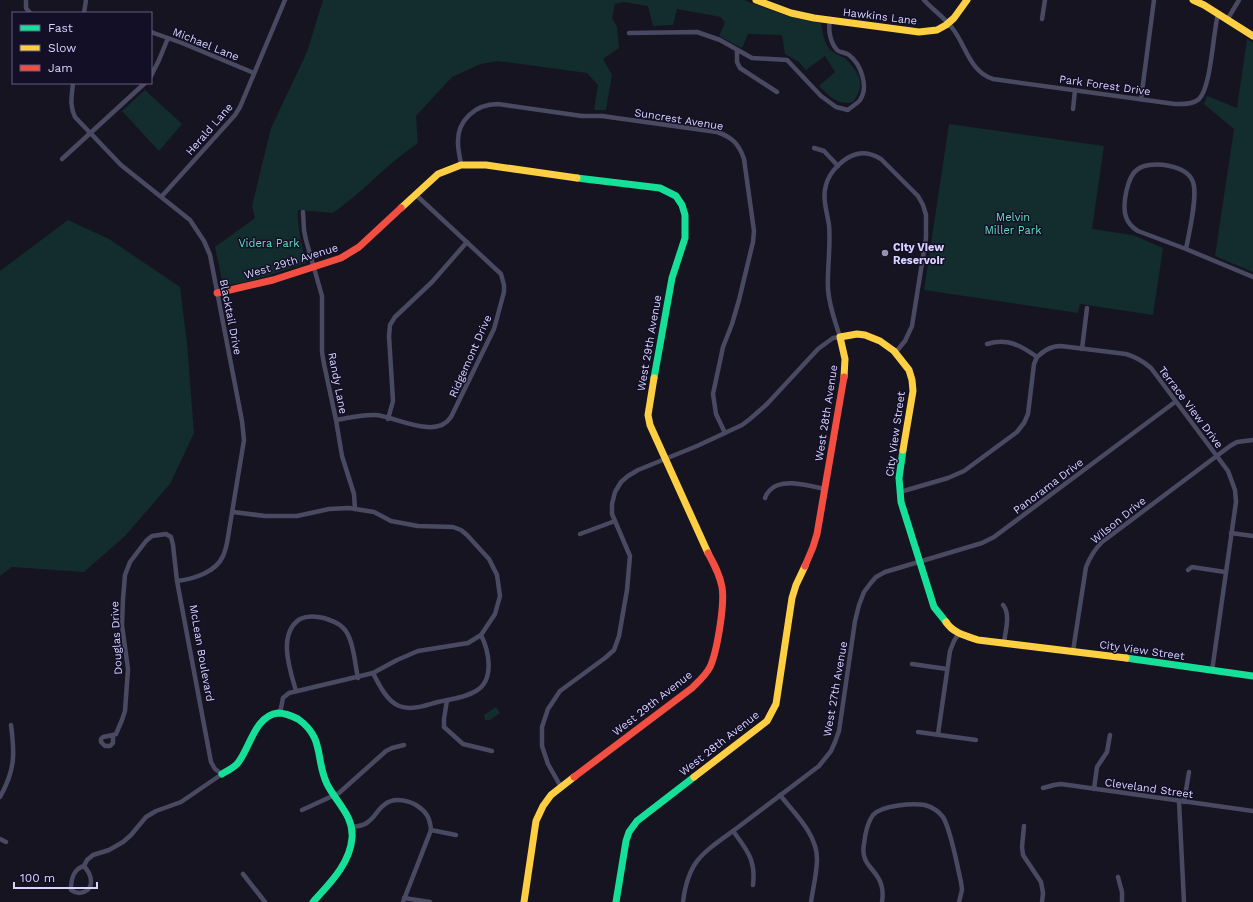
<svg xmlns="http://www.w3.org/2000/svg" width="1253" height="902" font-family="'Work Sans',sans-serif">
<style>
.green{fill:#132c2d}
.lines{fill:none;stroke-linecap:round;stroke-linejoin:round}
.street{stroke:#4a4962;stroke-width:4.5}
.fast{stroke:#16e098;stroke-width:7}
.slow{stroke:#ffcf43;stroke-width:7}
.jam{stroke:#f24e42;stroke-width:7}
.poi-dot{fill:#9591b1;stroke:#130f26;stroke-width:1.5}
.labels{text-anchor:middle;stroke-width:3;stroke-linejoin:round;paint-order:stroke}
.street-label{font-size:11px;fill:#d9d4ff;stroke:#130f26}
.park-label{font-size:11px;fill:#5fe0c0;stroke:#130f26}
.poi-label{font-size:11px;font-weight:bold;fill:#d9d4ff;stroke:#130f26;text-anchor:start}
</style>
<rect width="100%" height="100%" fill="#161421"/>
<!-- green -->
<g class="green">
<path d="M 323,0 L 744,0 C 769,10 794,19 821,23 C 822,31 824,40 828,47 C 833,54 840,55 846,59 C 848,61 850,64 852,66 C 863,80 863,88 853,102 C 838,106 829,96 819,86 L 835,72 L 825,56 L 806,70 L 799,62 L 785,54 L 782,35 L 748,34 L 742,48 L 719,36 L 725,23 L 721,17 L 677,9 L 673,25 L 653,26 L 648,6 L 623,2 L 615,4 L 612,18 L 617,27 L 619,48 L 603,59 L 612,75 L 606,110 L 594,110 L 598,85 L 587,73 L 498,61 L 481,64 L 452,77 L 416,116 L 418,143 C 387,164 363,192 333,213 L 298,210 C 297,228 302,245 306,263 C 291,268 237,288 225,284 L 222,280 L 215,247 L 255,218 L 252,206 L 271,128 L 307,52 Z"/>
<path d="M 1247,39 L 1253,43 L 1253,272 L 1215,256 L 1234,129 L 1204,104 L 1207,96 L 1237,108 Z"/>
<path d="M 145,90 L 182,124 L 159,151 L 122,111 Z"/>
<path d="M 949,124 L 1104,146 L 1092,229 L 1133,235 L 1163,248 L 1153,315 L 1080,304 L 1078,313 L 924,290 Z"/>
<path d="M 68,220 L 109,239 L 180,287 L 187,343 L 194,433 L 170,484 L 125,536 L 84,572 L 12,567 L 0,576 L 0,271 Z"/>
<path d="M 496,707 L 500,713 L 490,720 L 485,720 L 484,715 Z"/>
</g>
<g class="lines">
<!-- street -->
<g class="street">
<path d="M 26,0 L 26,8 L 30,13"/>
<path d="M 924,0 C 933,10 945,18 953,29 C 966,46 970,72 993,79 L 1175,104 C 1182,104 1192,105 1199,99 C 1211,88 1213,33 1218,14"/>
<path d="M 84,13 L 86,0"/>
<path d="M 1042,19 L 1045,0"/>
<path d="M 1227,20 L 1239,0"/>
<path d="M 151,32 L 182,43 L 254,73"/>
<path d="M 629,33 L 697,32 L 720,40 L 752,58 L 787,60 L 821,96 L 836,107 L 848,110 C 851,107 857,104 860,100 C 869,87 861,64 849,55 C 845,52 840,53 837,50 C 830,42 828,30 830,20"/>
<path d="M 737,50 L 737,62 L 740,68 L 777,92"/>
<path d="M 151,76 L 159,60 L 168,38"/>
<path d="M 73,83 C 72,95 69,105 75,117 L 121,165 L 190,220 L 204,241 L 210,255 L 242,421 L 244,440 L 227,543 C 226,547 225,552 223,556 C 216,572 194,579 177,581"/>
<path d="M 1141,99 L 1154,0"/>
<path d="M 1073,109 L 1075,90"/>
<path d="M 814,148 L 824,151 L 838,166"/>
<path d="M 62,159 L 145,83"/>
<path d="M 461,165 C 460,157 458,150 458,143 C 457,120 476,104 498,104 L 582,116 L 602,116 L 717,132 C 732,137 739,144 744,159 L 754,231 L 753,242 L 739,300 L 732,324 L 723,347 L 713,394 L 716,414 L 725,433"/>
<path d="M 162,196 L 235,115 L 240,107 L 285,0"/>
<path d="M 303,212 L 304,230 L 306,240 L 322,296 L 322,352 L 324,364 L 336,420 L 342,456 L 354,494 L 355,509"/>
<path d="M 1186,249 C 1189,233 1198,196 1193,182 C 1187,165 1152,160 1138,169 C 1127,176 1122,205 1126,217 C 1128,223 1133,228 1138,231 L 1186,249 L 1253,277"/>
<path d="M 1082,349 L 1087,308"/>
<path d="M 1037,357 C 1045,350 1051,346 1061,346 L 1126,354 C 1136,357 1143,361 1151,368 L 1228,471 L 1235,490 L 1236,502 L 1212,671"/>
<path d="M 388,419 L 393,401 L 389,336 L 390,325 L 395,317 L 432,282 L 467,242"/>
<path d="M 336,420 C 349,418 363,414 376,415 C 397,417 436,440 451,417 L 494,329 L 504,292 L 504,285 L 501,274 L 415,194"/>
<path d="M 900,492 L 948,478 L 964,471 L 1017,432 L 1024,423 L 1028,414 L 1034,364 L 1037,357 C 1020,345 1008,338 987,344"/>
<path d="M 765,498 C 766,495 768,492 770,490 C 782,477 810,486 825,489"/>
<path d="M 233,512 L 265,516 L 297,516 L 329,509 L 349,508 L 374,512 L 391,521 L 418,526 L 453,527 L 461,530 L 467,535 L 489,559 L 497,575 L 500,596 L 495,614 L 481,635 L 468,643 L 418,651 L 397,660 L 373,673 L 289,693 L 283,698 L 280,713"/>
<path d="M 1231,533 L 1253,536"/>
<path d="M 580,534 L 615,521"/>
<path d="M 1188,570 L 1192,567 L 1225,572"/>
<path d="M 1003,605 C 1011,614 1005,632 1004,643"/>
<path d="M 1073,651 L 1086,567 C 1090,557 1094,550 1102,542 L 1230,446 L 1237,442 L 1253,440"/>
<path d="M 912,664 L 947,669"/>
<path d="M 373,673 C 379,685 387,701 399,706 C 412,711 426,705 438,702 C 451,699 465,698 476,691 C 495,680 489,651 481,635"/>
<path d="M 296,691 C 290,670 277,634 300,619 C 308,615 316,616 324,618 C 333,621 342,624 347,633 C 354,644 355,665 358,678"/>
<path d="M 447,700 L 444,719 L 444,727 L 463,744 L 492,751"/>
<path d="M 918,732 L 976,740"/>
<path d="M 938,734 L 950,651 L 954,641 L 959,633"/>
<path d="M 561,787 L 548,764 L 542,746 L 542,727 L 548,709 L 560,691 L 605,658 L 614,650 L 619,636 L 627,590 L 630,556 L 612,514 L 612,504 L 615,492 L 621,482 L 628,476 L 638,470 L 697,446 L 742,425 L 750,419 L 767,404 L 818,349 L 833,338 L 840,337 C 835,321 829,306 828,289 C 827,268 831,246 829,225 C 827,212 822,198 826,185 C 829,172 844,157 857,154 C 865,152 874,155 881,159 L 918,196 L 923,205 L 926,215 L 926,238 L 912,326 L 905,341 L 895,353"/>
<path d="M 1043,788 L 1054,785 L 1061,784 L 1253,811"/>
<path d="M 1094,789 L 1097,767 L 1107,752 L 1110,735"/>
<path d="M 780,795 C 795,814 817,834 817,859 C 817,873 813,888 811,902"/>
<path d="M 0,797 C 15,770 15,755 11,725"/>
<path d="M 1179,801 L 1184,902"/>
<path d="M 1184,802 L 1189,772"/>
<path d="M 302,810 L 339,793 L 386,751 L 392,748 L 404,745"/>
<path d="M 1024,826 L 1022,847 L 1023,855 L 1041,882 L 1043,893 L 1042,902"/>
<path d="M 352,827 C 358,826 365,826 369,821 C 375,817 378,809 384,805 C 393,797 407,800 416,805 C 427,812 430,818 431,830 L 403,902"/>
<path d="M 431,830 L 456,835"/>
<path d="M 0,839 L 6,842"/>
<path d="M 84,866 C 88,871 91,875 91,882 C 91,892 79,896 71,890 C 71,879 73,869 84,866 L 87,860 L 93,855 L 109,850 L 123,842 L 131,835 L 146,817 L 156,811 L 181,802 L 222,774 L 215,769 L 211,762 L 177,581 L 173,545 L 171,537 L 166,534 L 152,536 L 146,541 L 130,562 L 125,575 L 123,599 L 122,625 L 128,669 L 125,711 L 122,720 L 116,734 L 113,735 L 103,737 L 101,739 L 101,742 L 105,746 L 110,746 L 113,743 L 113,735"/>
<path d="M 243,874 L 265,902"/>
<path d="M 1118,877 L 1122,892 L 1122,902"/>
<path d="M 753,885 C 756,860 747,850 733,831 L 819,766 L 831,751 L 835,742 L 839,731 L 855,621 L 859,605 L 864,592 L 870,584 L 876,577 L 885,572 L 982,543 L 994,537 L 1175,402"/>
<path d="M 404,898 L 430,902"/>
<path d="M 683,902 C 688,862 701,854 733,831"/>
<path d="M 882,902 C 883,896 883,890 881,884 C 876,868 860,865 864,844 C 865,835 867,823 873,815 C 882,805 913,803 925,805 C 932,807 939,812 943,817 C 951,830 957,865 961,882 L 962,890 L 959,902"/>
</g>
<!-- fast -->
<g class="fast">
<path d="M 577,178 L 660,188 L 676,196 L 682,205 L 685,215 L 685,238 L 672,278 L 654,378"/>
<path d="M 903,450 L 899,478 L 901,502 L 934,607 L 946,622"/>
<path d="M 1126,658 L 1253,676"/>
<path d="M 222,774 C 227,771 233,768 237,764 C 250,749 254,716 278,713 C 285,713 292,716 298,719 C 325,738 315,759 327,784 C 336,802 354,816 352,838 C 350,864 329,884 313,902"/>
<path d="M 616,902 L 626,841 L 629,832 L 637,821 L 694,777"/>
</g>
<!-- slow -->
<g class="slow">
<path d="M 756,0 L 791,13 L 814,18 L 919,32 L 937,30 L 946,25 L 954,18 L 967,0"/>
<path d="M 1193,0 L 1204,5 L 1253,36"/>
<path d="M 401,208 L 438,174 L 461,165 L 486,165 L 577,178"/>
<path d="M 844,377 L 845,359 L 840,337 L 857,334 L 865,335 L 880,341 L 894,351 L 909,370 L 912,380 L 913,391 L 903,450"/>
<path d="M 654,378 L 648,415 L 650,425 L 708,553"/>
<path d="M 946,622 C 953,633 966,636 978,640 L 1126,658"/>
<path d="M 694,777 L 767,721 L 776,704 L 792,598 L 796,585 L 805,566"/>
<path d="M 524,902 L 536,821 L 543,806 L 551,795 L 574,777"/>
</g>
<!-- jam -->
<g class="jam">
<path d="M 217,293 L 273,280 L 341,258 L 359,247 L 401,208"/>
<path d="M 805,566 L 813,547 L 817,534 L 844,377"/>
<path d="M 574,777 L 692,688 C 699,681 706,675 710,667 C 717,652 725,604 722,587 C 720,575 714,564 708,553"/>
</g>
</g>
<!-- markers -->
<circle class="poi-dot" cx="885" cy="253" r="4"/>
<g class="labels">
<!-- street labels -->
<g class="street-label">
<text transform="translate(880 16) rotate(7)" y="4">Hawkins Lane</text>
<text transform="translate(206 44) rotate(22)" y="4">Michael Lane</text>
<text transform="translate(1105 85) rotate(8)" y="4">Park Forest Drive</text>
<text transform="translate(679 119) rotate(9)" y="4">Suncrest Avenue</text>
<text transform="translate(209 129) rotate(-49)" y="4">Herald Lane</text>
<text transform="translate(291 261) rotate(-17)" y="4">West 29th Avenue</text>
<text transform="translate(231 317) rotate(79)" y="4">Blacktail Drive</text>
<text transform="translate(649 343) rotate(-80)" y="4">West 29th Avenue</text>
<text transform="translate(470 356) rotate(-66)" y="4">Ridgemont Drive</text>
<text transform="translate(338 383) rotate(79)" y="4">Randy Lane</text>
<text transform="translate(1191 407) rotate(53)" y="4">Terrace View Drive</text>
<text transform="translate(826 413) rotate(-81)" y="4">West 28th Avenue</text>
<text transform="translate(895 434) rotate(-82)" y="4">City View Street</text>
<text transform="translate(1048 486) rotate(-37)" y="4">Panorama Drive</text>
<text transform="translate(1118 520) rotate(-39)" y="4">Wilson Drive</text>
<text transform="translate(116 638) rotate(-93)" y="4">Douglas Drive</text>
<text transform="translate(1142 650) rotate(8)" y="4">City View Street</text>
<text transform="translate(202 653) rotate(80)" y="4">McLean Boulevard</text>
<text transform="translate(835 689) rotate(-80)" y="4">West 27th Avenue</text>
<text transform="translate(652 703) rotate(-38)" y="4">West 29th Avenue</text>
<text transform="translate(719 743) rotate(-38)" y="4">West 28th Avenue</text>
<text transform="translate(1149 788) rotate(8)" y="4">Cleveland Street</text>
</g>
<!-- park labels -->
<g class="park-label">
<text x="1013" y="221">Melvin<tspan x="1013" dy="13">Miller Park</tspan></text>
<text x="269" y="247">Videra Park</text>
</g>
<!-- poi labels -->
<g class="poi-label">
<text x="893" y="251">City View<tspan x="893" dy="13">Reservoir</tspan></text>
</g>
</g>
<!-- legend -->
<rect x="12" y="12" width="140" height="72" fill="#130f26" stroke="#625e7d"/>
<rect x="20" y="25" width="20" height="6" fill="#16e098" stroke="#625e7d"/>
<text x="48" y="32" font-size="12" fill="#d9d4ff">Fast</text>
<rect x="20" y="45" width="20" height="6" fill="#ffcf43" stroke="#625e7d"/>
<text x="48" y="52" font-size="12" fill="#d9d4ff">Slow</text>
<rect x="20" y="65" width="20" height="6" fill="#f24e42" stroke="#625e7d"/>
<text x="48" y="72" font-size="12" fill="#d9d4ff">Jam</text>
<!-- scale -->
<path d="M14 882v6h83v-6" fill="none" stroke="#d9d4ff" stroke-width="2"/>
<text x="20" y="882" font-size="12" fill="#d9d4ff" stroke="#130f26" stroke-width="3" paint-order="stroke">100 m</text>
</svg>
